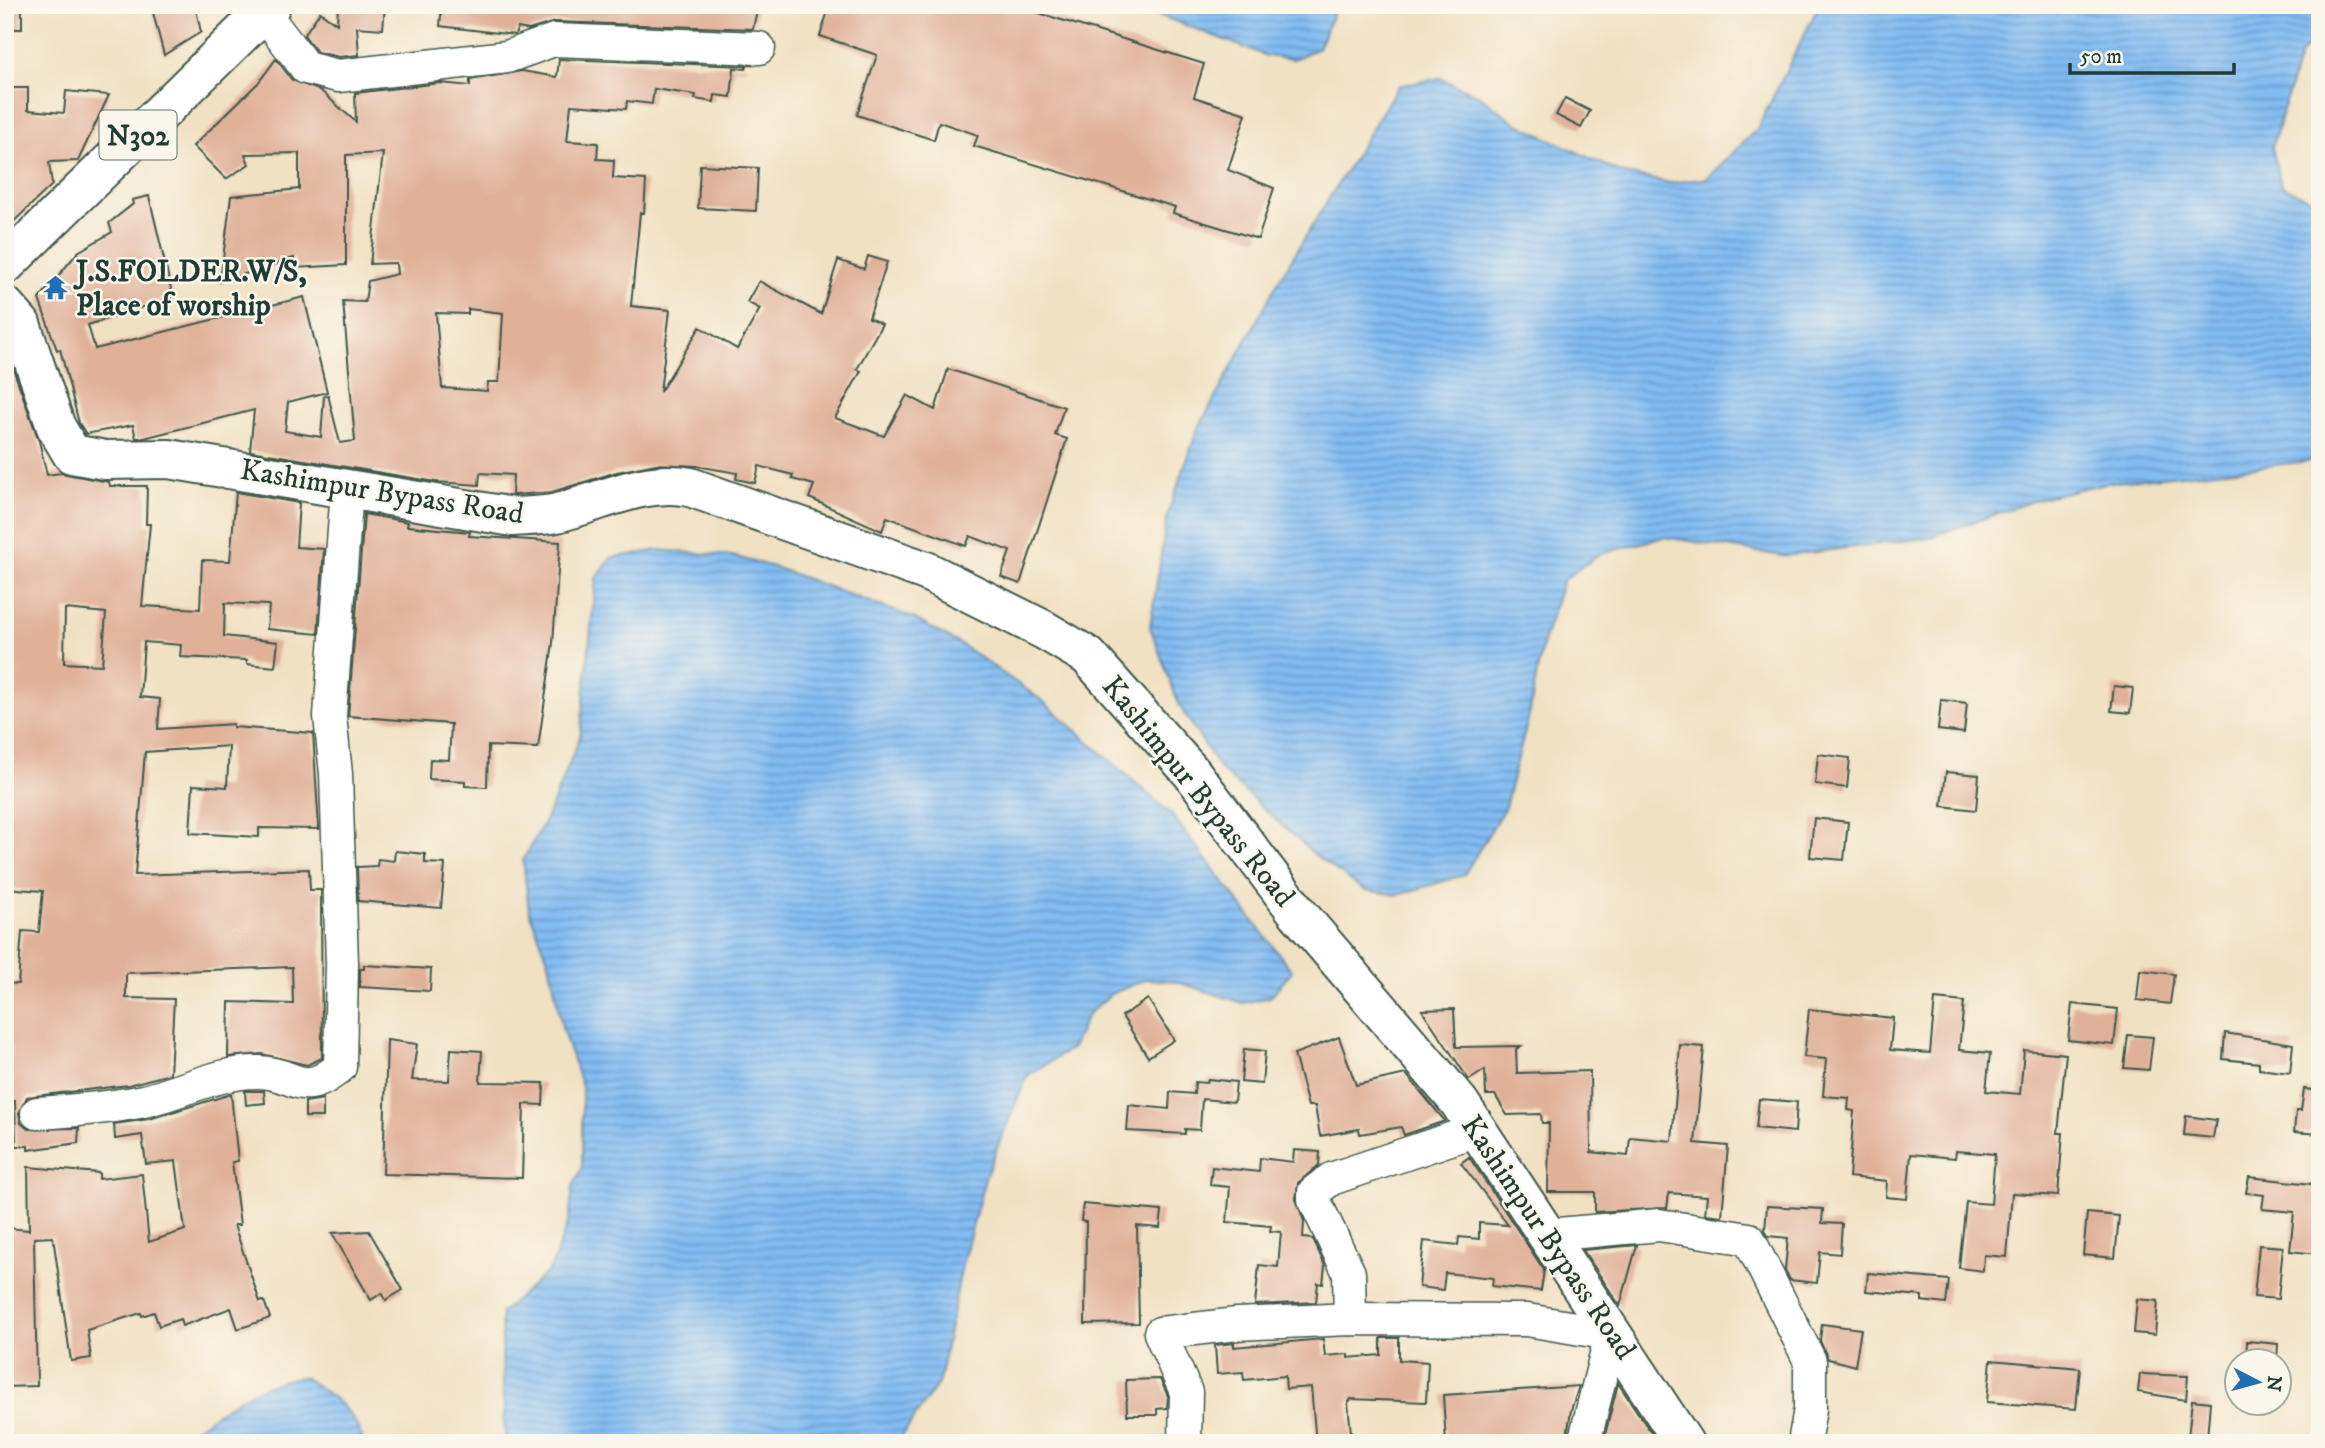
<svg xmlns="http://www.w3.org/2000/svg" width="2325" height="1448" font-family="'IM FELL DW Pica',serif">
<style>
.water{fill:url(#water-rules);stroke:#507c94;stroke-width:2}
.building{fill:#e0b098;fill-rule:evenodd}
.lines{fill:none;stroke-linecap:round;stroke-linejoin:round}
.minor-casing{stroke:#3e5649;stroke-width:35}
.major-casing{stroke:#3e5649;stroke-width:42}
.highway-casing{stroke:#3e5649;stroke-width:42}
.minor{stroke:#fff;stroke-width:32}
.major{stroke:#fff;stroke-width:38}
.highway{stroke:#fff;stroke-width:38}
.labels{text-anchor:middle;stroke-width:5;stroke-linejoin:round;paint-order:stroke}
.shield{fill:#fbf7ec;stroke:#61756b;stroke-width:2}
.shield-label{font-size:28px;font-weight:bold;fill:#1f3d34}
.poi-label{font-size:30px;font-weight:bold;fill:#1f3d34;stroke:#fbf7ec;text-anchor:start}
.street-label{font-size:30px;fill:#1f3d34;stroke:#fbf7ec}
</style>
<defs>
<pattern id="water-rules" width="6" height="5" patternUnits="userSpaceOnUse" patternTransform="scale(1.75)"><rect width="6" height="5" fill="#82bcf3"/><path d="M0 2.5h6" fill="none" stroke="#6a9ac6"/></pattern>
</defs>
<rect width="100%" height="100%" fill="#fbf7ec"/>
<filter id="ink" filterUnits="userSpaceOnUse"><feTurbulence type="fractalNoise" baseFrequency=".0143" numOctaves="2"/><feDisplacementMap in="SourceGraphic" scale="14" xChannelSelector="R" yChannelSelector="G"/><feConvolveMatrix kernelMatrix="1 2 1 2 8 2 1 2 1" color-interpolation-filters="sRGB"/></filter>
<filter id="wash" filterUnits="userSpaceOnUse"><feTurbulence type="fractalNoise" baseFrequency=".00686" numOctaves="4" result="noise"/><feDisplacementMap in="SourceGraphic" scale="28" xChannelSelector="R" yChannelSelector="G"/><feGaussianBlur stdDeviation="1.57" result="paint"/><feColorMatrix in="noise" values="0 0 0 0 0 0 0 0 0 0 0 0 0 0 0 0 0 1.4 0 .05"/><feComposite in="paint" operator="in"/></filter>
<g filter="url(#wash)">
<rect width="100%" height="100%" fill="#f1e1c3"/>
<!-- water -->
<g class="water">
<path d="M 1132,5 L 1337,5 L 1318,48 L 1294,59 L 1267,56 Z"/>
<path d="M 1819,5 L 2320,5 L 2320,38 L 2300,54 L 2272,147 L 2281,186 L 2320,203 L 2320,460 L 2106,483 L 2041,498 L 1928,538 L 1783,556 L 1664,537 L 1600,554 L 1563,580 L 1542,646 L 1529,716 L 1505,807 L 1464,875 L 1398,895 L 1364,890 L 1316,856 L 1220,769 L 1179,705 L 1150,627 L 1167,516 L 1197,431 L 1280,278 L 1398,86 L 1440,78 L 1480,96 L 1518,124 L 1621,173 L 1670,183 L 1707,178 L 1757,129 Z"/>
<path d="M 659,550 L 732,556 L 777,568 L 913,618 L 962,645 L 1043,701 L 1171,814 L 1292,971 L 1270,997 L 1243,1003 L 1174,981 L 1147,979 L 1111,994 L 1088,1014 L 1072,1048 L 1027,1076 L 986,1175 L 962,1265 L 939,1382 L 897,1443 L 505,1443 L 501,1313 L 550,1270 L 569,1220 L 573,1186 L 582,1168 L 582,1087 L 563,1031 L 549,962 L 529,911 L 523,860 L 548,815 L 580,737 L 596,578 L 611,558 Z"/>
<path d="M 303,1377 C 328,1393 357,1411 363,1443 L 176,1443 C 214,1415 255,1381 303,1377 Z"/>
</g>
<g id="blocks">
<!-- building -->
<g class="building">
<rect x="5" y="5" width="17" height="24"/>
<path d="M 151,5 L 195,5 L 201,32 L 164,55 Z"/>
<path d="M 385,5 L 383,29 L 357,27 L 359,55 L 339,57 L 317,52 L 304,35 L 320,12 L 337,24 L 338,6 Z"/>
<path d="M 442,5 L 758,5 L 753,29 L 555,22 L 529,30 L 518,28 L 515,35 L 440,26 Z"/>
<path d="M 830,5 L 1013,5 L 1204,64 L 1194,97 L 1246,114 L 1228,170 L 1274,188 L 1258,239 L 1173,213 L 1175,207 L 974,146 L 978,135 L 939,122 L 934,140 L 857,115 L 877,55 L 820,36 Z"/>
<path d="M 276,59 L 292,80 L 321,91 L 356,122 L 355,93 L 440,83 L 470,86 L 470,80 L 522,71 L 557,77 L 559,59 L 747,66 L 746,69 L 734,68 L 731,97 L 715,95 L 714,102 L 695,99 L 696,95 L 654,89 L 652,104 L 627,101 L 626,109 L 571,105 L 567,141 L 598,143 L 597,159 L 614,160 L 613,178 L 646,180 L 644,213 L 640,213 L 631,306 L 670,310 L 660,392 L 700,327 L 737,349 L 760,309 L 747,302 L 759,281 L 821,314 L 838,260 L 864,269 L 868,256 L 887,262 L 869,318 L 882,324 L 857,369 L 861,371 L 835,418 L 884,436 L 907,395 L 935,410 L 948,369 L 1064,407 L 1055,435 L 1067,439 L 1020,584 L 1001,577 L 1010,551 L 970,536 L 966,546 L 887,517 L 882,531 L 809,498 L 814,485 L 792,479 L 793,475 L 759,466 L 755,483 L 736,479 L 737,473 L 697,466 L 656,464 L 617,472 L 552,492 L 514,495 L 512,495 L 513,475 L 480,473 L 479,485 L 436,482 L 250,451 L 254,410 L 144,438 L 136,438 L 133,425 L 86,434 L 79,423 L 60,349 L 57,350 L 39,299 L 78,252 L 112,232 L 109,223 L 133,204 L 132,200 L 149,196 L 173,297 L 88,325 L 95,349 L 304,297 L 327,392 L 288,402 L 285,431 L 321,437 L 324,396 L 328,395 L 340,443 L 355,441 L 343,301 L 365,302 L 368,281 L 397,274 L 396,263 L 370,264 L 383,153 L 346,155 L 346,265 L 294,268 L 294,258 L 220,282 L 231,196 L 299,189 L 299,153 L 245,154 L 249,164 L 226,179 L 193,146 L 258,83 ZM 468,309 L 503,313 L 499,382 L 488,382 L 487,391 L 442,388 L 436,313 L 468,314 Z"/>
<path d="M 5,88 L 28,88 L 28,110 L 64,113 L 66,91 L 109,95 L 78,161 L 49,162 L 52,185 L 5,230 Z"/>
<path d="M 1565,98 L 1590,111 L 1581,128 L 1556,115 Z"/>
<path d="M 700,165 L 758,168 L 756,211 L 698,208 Z"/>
<path d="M 5,346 L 39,441 L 47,475 L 61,473 L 109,482 L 110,486 L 147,486 L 146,524 L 150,524 L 142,606 L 200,609 L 202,560 L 230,561 L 236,492 L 299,503 L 296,547 L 324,549 L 318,634 L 267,629 L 269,605 L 225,603 L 224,636 L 278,642 L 275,667 L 247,664 L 247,660 L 180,657 L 181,645 L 144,642 L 140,697 L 160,699 L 158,729 L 233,724 L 233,727 L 313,733 L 319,829 L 259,828 L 259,837 L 190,833 L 193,785 L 227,787 L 229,746 L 145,752 L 135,875 L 309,869 L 310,890 L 321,890 L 322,1058 L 307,1065 L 262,1054 L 228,1057 L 229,1002 L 293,1004 L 292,967 L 126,973 L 126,998 L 174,999 L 170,1074 L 128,1085 L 27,1097 L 19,1113 L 21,1123 L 28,1129 L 79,1128 L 78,1143 L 28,1150 L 28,1146 L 16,1146 L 15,1101 L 9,1100 L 12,1043 L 5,1043 L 5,983 L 18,984 L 22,931 L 39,932 L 43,891 L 5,888 L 5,569 L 8,569 L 11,528 L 5,527 ZM 65,609 L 106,613 L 102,665 L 64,663 Z"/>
<path d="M 364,514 L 408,522 L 407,526 L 470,532 L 469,536 L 560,542 L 553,643 L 538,748 L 488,746 L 487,787 L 465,786 L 465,781 L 429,779 L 430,759 L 449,760 L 451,724 L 348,716 Z"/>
<path d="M 2114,686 L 2133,688 L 2130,713 L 2111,711 Z"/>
<path d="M 1941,700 L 1967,703 L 1964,733 L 1938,730 Z"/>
<path d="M 1818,754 L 1850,758 L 1847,788 L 1815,784 Z"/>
<path d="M 1946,772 L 1979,775 L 1976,810 L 1942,806 Z"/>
<path d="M 1814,818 L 1848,822 L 1844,860 L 1810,857 Z"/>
<path d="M 395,851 L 425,854 L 425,863 L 445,864 L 441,908 L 358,901 L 357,867 L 377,866 L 378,859 L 394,861 Z"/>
<path d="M 364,965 L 431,969 L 430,991 L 360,987 L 360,969 L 364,969 Z"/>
<path d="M 2140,970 L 2174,974 L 2170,1004 L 2137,1000 Z"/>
<path d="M 1148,999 L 1174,1040 L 1148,1057 L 1122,1016 Z"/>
<path d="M 1935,999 L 1964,1002 L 1959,1050 L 1990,1053 L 1986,1091 L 2020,1094 L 2024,1050 L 2066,1054 L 2058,1133 L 2063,1133 L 2058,1196 L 2012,1193 L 2007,1257 L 1984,1255 L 1983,1271 L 1959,1268 L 1966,1202 L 1991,1204 L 1995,1154 L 1956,1151 L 1955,1158 L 1911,1154 L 1907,1199 L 1886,1197 L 1887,1181 L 1849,1177 L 1854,1111 L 1848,1110 L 1849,1098 L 1823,1096 L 1826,1059 L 1804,1057 L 1809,1009 L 1893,1018 L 1890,1050 L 1930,1053 Z"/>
<path d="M 2072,1004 L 2118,1009 L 2114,1045 L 2068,1040 Z"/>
<path d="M 1454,1009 L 1456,1047 L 1521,1046 L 1516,1049 L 1517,1073 L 1590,1071 L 1591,1152 L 1628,1156 L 1630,1137 L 1672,1141 L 1680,1045 L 1704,1047 L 1695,1143 L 1728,1146 L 1722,1216 L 1705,1214 L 1707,1196 L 1669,1193 L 1667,1208 L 1595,1212 L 1595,1192 L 1548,1192 L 1549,1123 L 1542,1123 L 1541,1114 L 1507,1115 L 1495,1095 L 1486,1095 L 1485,1070 L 1469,1080 L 1422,1010 Z"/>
<path d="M 2225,1033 L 2293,1044 L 2290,1073 L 2259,1069 L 2259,1063 L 2223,1059 Z"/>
<path d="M 2128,1035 L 2153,1037 L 2149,1070 L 2124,1068 Z"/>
<path d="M 1339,1037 L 1356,1085 L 1406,1074 L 1445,1121 L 1404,1135 L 1401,1127 L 1360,1134 L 1359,1129 L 1320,1136 L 1315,1106 L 1308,1106 L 1294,1054 Z"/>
<path d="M 387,1040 L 417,1044 L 412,1080 L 449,1081 L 451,1049 L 482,1051 L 480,1082 L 544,1083 L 543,1105 L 524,1104 L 522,1178 L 383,1174 Z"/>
<path d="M 1244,1049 L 1265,1051 L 1262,1084 L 1241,1082 Z"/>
<path d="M 1208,1079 L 1236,1082 L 1234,1102 L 1202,1099 L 1200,1130 L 1185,1129 L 1185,1134 L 1127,1131 L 1129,1105 L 1169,1109 L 1170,1092 L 1194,1094 L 1195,1082 L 1207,1083 Z"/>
<path d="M 2304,1089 L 2320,1091 L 2320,1134 L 2294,1132 L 2296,1111 L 2301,1111 Z"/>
<path d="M 245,1091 L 264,1091 L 265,1103 L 246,1105 Z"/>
<path d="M 231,1094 L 238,1161 L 232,1162 L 240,1225 L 234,1225 L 260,1302 L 264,1301 L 270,1318 L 238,1329 L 231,1308 L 182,1326 L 180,1319 L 159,1326 L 154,1312 L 142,1316 L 141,1313 L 87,1330 L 91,1358 L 71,1361 L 53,1237 L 34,1238 L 37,1386 L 5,1387 L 5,1228 L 29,1230 L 28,1167 L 99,1173 L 99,1179 L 142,1174 L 149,1242 L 185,1230 L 176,1161 L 146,1164 L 142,1135 L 115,1139 L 114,1124 L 149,1119 Z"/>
<path d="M 323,1099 L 323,1117 L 305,1117 L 305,1102 Z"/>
<path d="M 1759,1099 L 1797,1102 L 1795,1132 L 1756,1128 Z"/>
<path d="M 2186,1116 L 2216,1120 L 2213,1138 L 2184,1135 Z"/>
<path d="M 1294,1150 L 1320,1152 L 1319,1165 L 1298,1183 L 1296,1199 L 1304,1221 L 1303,1238 L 1313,1239 L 1325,1266 L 1323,1284 L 1318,1283 L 1316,1302 L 1255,1305 L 1259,1265 L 1278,1267 L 1281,1232 L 1270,1231 L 1271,1226 L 1227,1222 L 1230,1187 L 1210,1185 L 1212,1167 L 1259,1172 L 1260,1158 L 1293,1162 Z"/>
<path d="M 1469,1157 L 1544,1270 L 1541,1291 L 1492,1286 L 1493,1278 L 1445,1273 L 1443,1290 L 1419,1287 L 1424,1241 L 1458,1245 L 1459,1237 L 1479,1239 L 1479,1223 L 1508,1225 L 1461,1163 Z"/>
<path d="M 2249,1177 L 2320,1185 L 2318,1254 L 2290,1251 L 2294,1212 L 2262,1209 L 2264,1195 L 2246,1193 Z"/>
<path d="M 1083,1204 L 1162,1211 L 1160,1228 L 1137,1226 L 1139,1323 L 1085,1324 L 1086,1222 L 1081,1221 Z"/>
<path d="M 1767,1206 L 1823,1209 L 1822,1223 L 1842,1224 L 1840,1254 L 1820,1252 L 1817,1283 L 1790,1280 L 1785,1270 L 1788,1238 L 1768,1236 L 1765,1230 Z"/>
<path d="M 2087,1213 L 2119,1216 L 2115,1258 L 2083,1255 Z"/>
<path d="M 369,1231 L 403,1290 L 386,1300 L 382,1293 L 371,1300 L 332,1233 Z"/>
<path d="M 1637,1245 L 1620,1306 L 1583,1250 Z"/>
<path d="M 2259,1245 L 2283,1247 L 2278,1299 L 2254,1297 Z"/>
<path d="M 1868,1273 L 1949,1280 L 1946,1304 L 1922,1301 L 1922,1296 L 1866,1291 Z"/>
<path d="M 2137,1299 L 2158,1301 L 2155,1335 L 2134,1333 Z"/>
<path d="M 1822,1324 L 1861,1329 L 1855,1366 L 1828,1359 L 1820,1341 Z"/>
<path d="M 1381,1338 L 1399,1338 L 1399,1360 L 1428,1362 L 1426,1402 L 1351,1399 L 1348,1403 L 1352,1443 L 1316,1443 L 1311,1387 L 1286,1389 L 1285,1376 L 1244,1380 L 1243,1372 L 1217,1374 L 1215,1345 L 1234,1343 L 1234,1347 L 1323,1339 L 1325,1356 L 1348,1354 L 1348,1358 L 1381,1355 Z"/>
<path d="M 2247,1341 L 2278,1344 L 2277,1361 L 2246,1361 Z"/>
<path d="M 1991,1360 L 2080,1368 L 2076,1409 L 1987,1402 Z"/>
<path d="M 2140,1374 L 2188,1376 L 2186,1400 L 2138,1392 Z"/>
<path d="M 1160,1379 L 1168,1396 L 1167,1408 L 1157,1409 L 1157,1415 L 1127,1415 L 1126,1380 Z"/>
<path d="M 1618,1383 L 1658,1443 L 1603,1443 Z"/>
<path d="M 1579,1386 L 1571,1410 L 1566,1443 L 1446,1443 L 1443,1395 Z"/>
<path d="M 2192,1400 L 2210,1402 L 2207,1439 L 2188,1438 Z"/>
</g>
</g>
</g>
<g filter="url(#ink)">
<use href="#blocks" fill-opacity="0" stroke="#3e5649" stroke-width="2"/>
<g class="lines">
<defs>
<g id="minor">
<path d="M 264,13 L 306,68 L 338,76 L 507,57 L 554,40 L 759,48"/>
<path d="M 37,1113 C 72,1111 109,1108 144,1101 C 182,1092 221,1071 260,1072 C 296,1073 301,1100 340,1067 L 342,964 L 336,774 L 330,716 L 347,490"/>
<path d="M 1547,1235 L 1659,1225 L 1749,1239 L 1810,1361 L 1810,1409 L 1804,1443"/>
<path d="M 1350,1319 L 1349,1273 L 1314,1199 L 1314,1192 L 1331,1179 L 1477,1130"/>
<path d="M 1185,1443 L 1186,1392 L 1160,1333 L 1237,1324 L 1350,1319 L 1527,1320 L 1611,1334 L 1584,1443"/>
</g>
<path id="major" d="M 5,306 L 21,324 L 56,427 L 72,454 L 105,460 L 169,459 L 513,517 C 528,516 543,516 557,513 C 601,502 645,478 690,487 L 926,571 L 1044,630 L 1088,656 L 1192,773 L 1297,912 L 1459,1102 L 1684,1443"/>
<path id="highway" d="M 5,265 L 271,5"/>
</defs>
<!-- minor casing -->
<use href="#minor" class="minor-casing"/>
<!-- major casing -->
<use href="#major" class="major-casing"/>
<!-- highway casing -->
<use href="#highway" class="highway-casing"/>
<!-- minor -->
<use href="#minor" class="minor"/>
<!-- major -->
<use href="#major" class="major"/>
<!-- highway -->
<use href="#highway" class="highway"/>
</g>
</g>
<!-- icons -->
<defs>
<symbol id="temple-bare" viewBox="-9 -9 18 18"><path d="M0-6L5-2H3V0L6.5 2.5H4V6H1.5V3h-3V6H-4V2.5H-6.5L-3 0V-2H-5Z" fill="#1f6fb2" stroke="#fbf7ec" stroke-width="2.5" paint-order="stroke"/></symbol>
</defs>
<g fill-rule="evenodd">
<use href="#temple-bare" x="38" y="270" width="35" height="35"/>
</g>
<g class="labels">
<!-- shield labels -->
<rect class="shield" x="99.5" y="110.5" width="77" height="49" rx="5"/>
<g class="shield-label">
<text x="138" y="145">N302</text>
</g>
<!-- poi labels -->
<g class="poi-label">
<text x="76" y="281">J.S.FOLDER.W/S,<tspan x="76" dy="34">Place of worship</tspan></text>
</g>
<!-- street labels -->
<g class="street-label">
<text transform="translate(382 491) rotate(9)" y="10">Kashimpur Bypass Road</text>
<text transform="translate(1199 791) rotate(51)" y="10">Kashimpur Bypass Road</text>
<text transform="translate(1549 1237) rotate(56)" y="10">Kashimpur Bypass Road</text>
</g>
</g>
<!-- margin -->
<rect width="2325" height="1448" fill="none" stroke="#fbf7ec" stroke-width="28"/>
<!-- north arrow -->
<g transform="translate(2258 1382) rotate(96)"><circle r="33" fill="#fbf7ec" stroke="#a3ada2" stroke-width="2"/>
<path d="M0-5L12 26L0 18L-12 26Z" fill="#1f6fb2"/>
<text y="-10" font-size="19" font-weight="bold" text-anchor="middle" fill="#1f3d34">N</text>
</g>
<!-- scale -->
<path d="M2070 63v10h164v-10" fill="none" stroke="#1f3d34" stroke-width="3.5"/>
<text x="2080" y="63" font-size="21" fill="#1f3d34" stroke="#fbf7ec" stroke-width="5" paint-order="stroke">50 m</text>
</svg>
